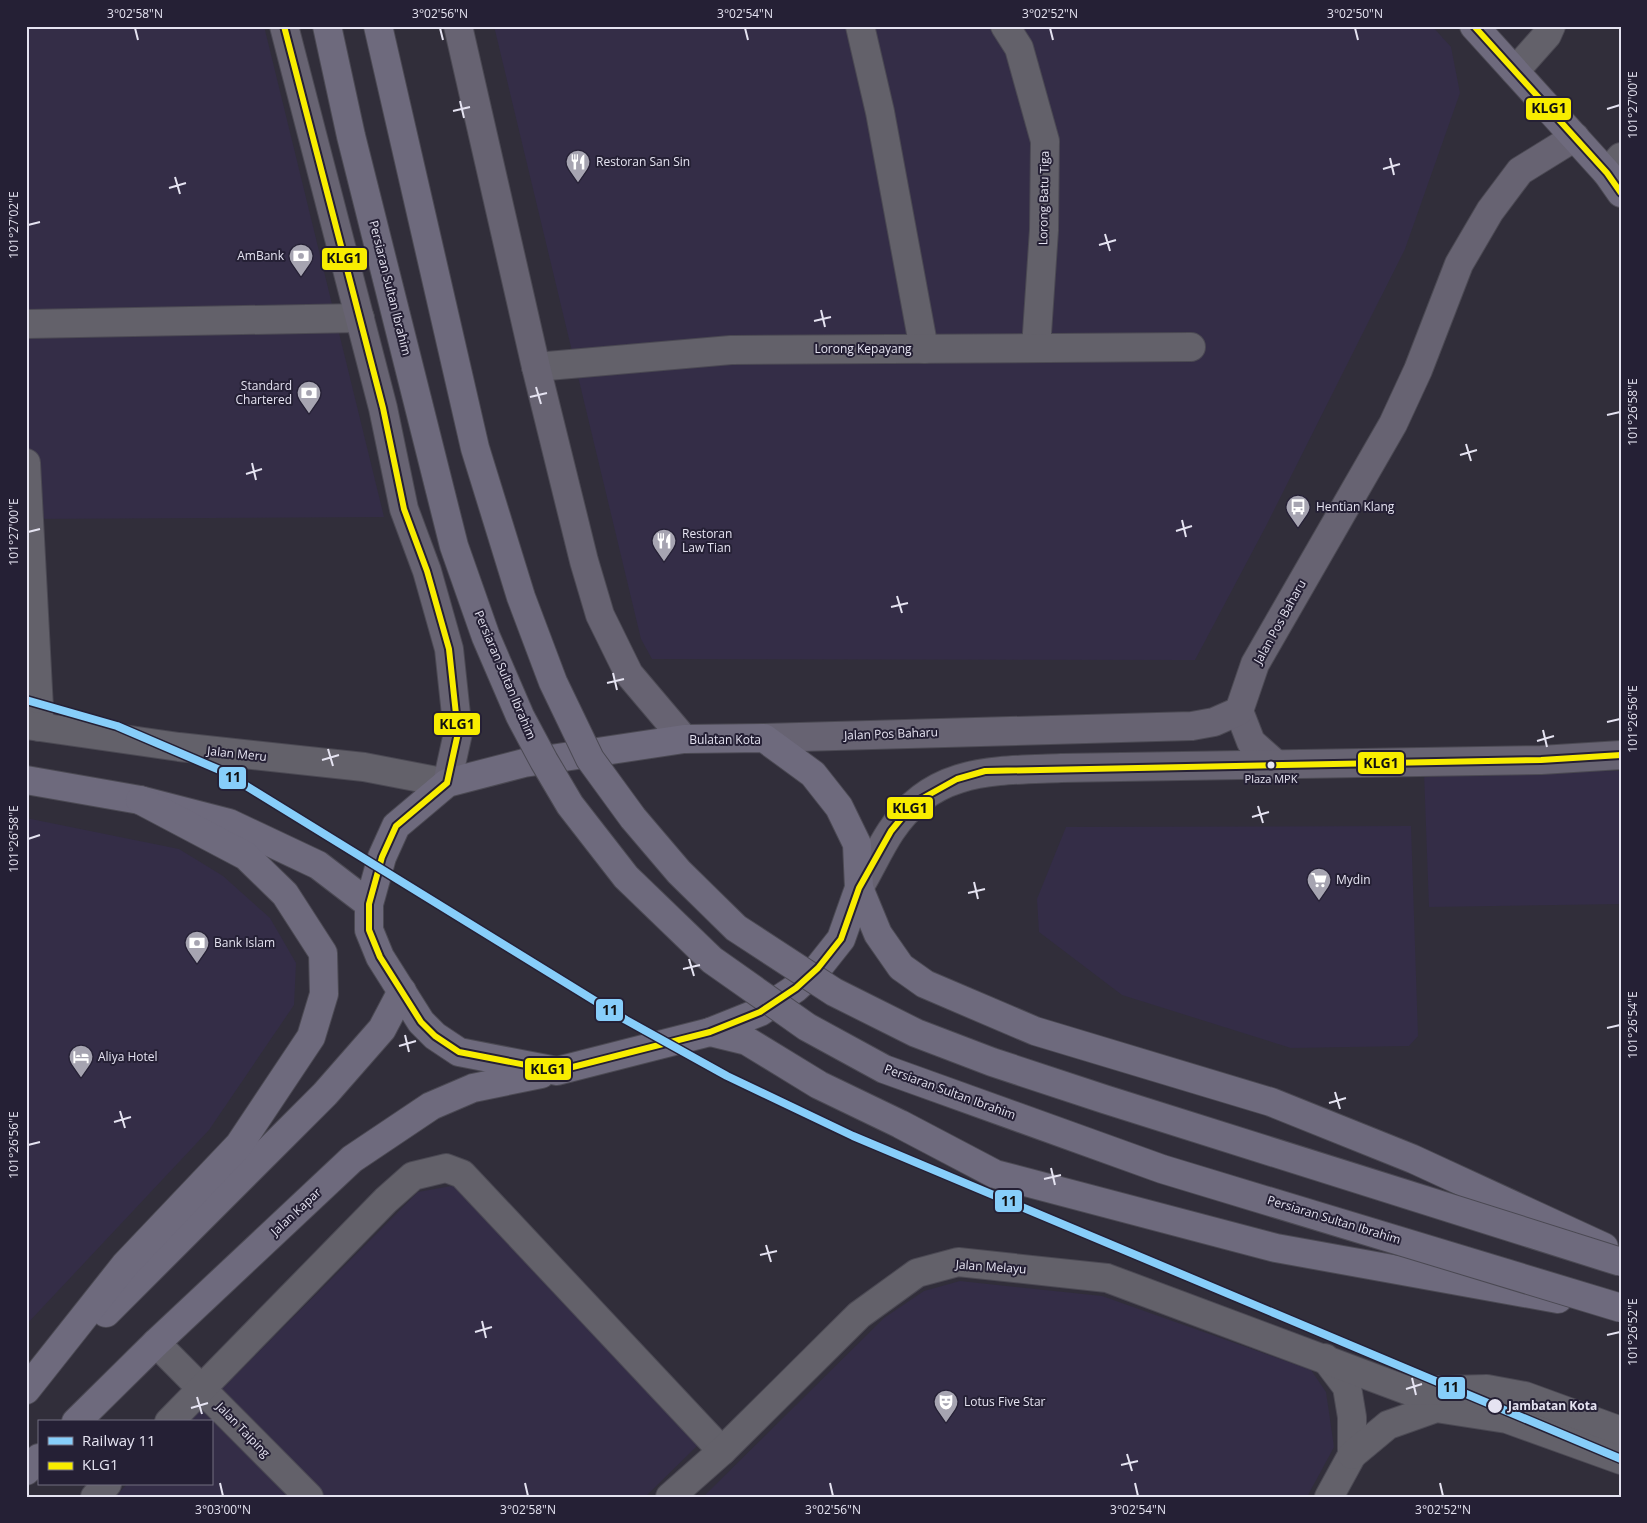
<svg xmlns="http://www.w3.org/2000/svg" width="1647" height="1523" font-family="'Open Sans',sans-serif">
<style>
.built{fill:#342d47}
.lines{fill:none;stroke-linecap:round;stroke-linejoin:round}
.minor-casing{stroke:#4b4953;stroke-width:30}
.major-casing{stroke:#4b4953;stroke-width:30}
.highway-casing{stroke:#4b4953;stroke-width:30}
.minor{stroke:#63616a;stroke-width:28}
.major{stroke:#676372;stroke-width:28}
.highway{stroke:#6e6a7d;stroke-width:28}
.highway-bridge-casing{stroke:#4b4953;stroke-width:30;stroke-linecap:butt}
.highway-bridge{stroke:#6e6a7d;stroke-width:28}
.bus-1-casing{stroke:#252035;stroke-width:10}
.bus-1{stroke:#f8ed00;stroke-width:6}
.rail-1-casing{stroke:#252035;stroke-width:11}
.rail-1{stroke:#87cefa;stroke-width:8}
.ticks{fill:none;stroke:#e5e3f1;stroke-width:2}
.bus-dot{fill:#e5e3f1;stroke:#252035;stroke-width:2}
.labels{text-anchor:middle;stroke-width:4;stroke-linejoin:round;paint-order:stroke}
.bus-label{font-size:11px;fill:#e5e3f1;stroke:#252035}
.poi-label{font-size:12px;fill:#e5e3f1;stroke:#252035;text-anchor:start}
.street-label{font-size:12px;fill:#e5e3f1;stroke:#252035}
.stop-label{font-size:12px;font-weight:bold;fill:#e5e3f1;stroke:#252035;text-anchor:start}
.line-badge{stroke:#252035;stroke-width:2}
.pale-badge-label{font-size:14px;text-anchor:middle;font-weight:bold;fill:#111}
.neatline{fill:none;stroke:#e5e3f1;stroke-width:2}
.ticks-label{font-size:12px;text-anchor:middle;fill:#e5e3f1}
</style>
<rect width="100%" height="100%" fill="#312e3a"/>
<!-- built -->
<g class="built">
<path d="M 26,26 L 264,26 L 384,517 L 26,519 Z"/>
<path d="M 494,26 L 1432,26 L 1451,47 L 1460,93 L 1405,249 L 1266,526 L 1195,660 L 652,659 L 641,639 Z"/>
<path d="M 1621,771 L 1621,904 L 1429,907 L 1424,772 Z"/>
<path d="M 26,818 L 179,849 L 223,876 L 270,918 L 296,963 L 294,1005 L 209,1130 L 26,1325 Z"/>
<path d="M 1411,826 L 1418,1036 L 1409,1046 L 1291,1048 L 1122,995 L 1039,932 L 1037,899 L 1066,827 Z"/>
<path d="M 457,1185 L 698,1445 L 645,1497 L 115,1497 L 127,1484 L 211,1484 L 211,1422 L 189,1422 L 418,1192 Z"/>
<path d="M 960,1281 L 1102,1296 L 1311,1370 L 1326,1392 L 1334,1447 L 1307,1497 L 703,1497 L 884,1318 L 924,1291 Z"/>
</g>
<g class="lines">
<defs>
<g id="minor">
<path d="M 860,26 L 880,112 L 924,349"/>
<path d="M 1005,26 L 1019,48 L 1045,141 L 1044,230 L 1036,348"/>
<path d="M 1515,71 L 1547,35 L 1551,26"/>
<path d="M 1607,173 L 1621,157"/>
<path d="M 26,324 L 360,318"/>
<path d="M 536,367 L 731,350 L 1191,347"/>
<path d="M 26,463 L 40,727"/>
<path d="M 26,725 L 179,747 L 364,767 L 447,783"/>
<path d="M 156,1343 L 309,1497"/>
<path d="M 1325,1358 L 1347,1387 L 1352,1417 L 1352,1455 L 1329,1497"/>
<path d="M 169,1422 L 386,1200 L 413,1176 L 446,1168 L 462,1174 L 722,1451"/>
<path d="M 1352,1455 L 1388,1425 L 1436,1408 L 1507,1419 L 1621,1460"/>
<path d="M 95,1497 L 107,1484"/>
<path d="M 670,1497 L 722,1451 L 859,1315 L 917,1273 L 958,1262 L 1107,1278 L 1409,1391 L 1487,1389 L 1525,1396 L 1621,1431"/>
</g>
<g id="major">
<path d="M 284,26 L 383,408 L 404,509 L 427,571 L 449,649 L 458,733 L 447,783"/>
<path d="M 458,26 L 536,367 L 584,561 L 600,615 L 629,674 L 684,739"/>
<path d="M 1239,711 L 1251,742 L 1278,766"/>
<path d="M 764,738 L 1192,726 L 1214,722 L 1239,711 L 1255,664 L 1393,424 L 1418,370 L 1459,264 L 1490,211 L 1520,171 L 1575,137"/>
<path d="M 859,888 C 870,870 879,849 891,831 C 933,767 994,771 1061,768 L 1541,760 L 1621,755"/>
</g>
<g id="highway">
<path d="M 1474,26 L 1607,173 L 1621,193"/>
<path d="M 764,738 L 813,774 L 839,807 L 857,844 L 859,888 L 841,939 L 818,968 L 796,988 L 760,1012 L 710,1032 L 557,1071 L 459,1052 L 435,1036 L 421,1022 L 380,957 L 369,930 L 369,904 L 382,857 L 396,826 L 447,783 L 524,763 L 684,739 Z"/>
<path d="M 26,780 L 140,800 L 229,823 L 318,865 L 369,904"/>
<path d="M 859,888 L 878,934 L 901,967 L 925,984 L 1035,1031 L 1271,1102 L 1413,1159 L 1604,1247"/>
<path d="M 710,1032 L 747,1041 L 819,1085 L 900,1124 L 995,1174 L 1276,1248 L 1558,1299"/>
<path d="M 106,1313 L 325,1094 L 382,1029 L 402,991"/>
<path d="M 26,1390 L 125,1265 L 239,1145 L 311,1037 L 324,994 L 323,953 L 285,894 L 246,856 L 140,800"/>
<path d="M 76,1422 L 156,1343 L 352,1159 L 431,1106 L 473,1088 L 541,1074"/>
<path d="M 26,1471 L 39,1458"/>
</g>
</defs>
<!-- minor casing -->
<use href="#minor" class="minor-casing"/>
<!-- major casing -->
<use href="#major" class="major-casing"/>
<!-- highway casing -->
<use href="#highway" class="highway-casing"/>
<!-- minor -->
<use href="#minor" class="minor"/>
<!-- major -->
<use href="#major" class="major"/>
<!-- highway -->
<use href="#highway" class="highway"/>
<defs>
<g id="highway-bridge">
<path d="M 327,26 L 351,136 L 454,546 L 486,637 L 520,716 L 544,761 L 570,805 L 626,877 L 712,960 L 807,1027 L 884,1069 L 1162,1169 L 1621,1308"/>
<path d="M 378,26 L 475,448 L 521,597 L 553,682 L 590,759 L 633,818 L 679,872 L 736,928 L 834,992 L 916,1033 L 992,1062 L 1104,1099 L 1621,1262"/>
</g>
</defs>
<!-- highway-bridge casing -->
<use href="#highway-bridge" class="highway-bridge-casing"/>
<!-- highway-bridge -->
<use href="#highway-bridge" class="highway-bridge"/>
<defs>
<g id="bus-1">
<path d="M 284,26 L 383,408 L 404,509 L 427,571 L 449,649 L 458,733 L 447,783 L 396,826 L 382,857 L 369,904 L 369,930 L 380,957 L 421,1022 L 435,1036 L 459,1052 L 557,1071 L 710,1032 L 760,1012 L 796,988 L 818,968 L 841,939 L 859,888 L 891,831 L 914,803 L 957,779 L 985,771 L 1541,760 L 1621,755"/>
<path d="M 1474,26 L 1607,173 L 1621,193"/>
</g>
</defs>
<!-- bus-1 casing -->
<use href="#bus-1" class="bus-1-casing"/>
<!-- bus-1 -->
<use href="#bus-1" class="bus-1"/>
<defs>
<path id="rail-1" d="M 26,700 L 117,726 L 222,771 L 626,1020 L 727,1076 L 853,1136 L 1621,1459"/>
</defs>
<!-- rail-1 casing -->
<use href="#rail-1" class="rail-1-casing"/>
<!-- rail-1 -->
<use href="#rail-1" class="rail-1"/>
</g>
<!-- ticks -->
<path class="ticks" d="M 135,28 L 138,40M 440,28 L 443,40M 745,28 L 748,40M 1050,28 L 1053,40M 1355,28 L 1358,40M 460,101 L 464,118M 1607,109 L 1620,105M 453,111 L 470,107M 1390,158 L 1394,175M 1383,169 L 1400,164M 175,177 L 180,194M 169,188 L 186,183M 28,225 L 40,222M 1105,234 L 1110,251M 1099,245 L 1116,240M 821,310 L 825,327M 814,321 L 831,317M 536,387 L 541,404M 530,397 L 547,393M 1607,415 L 1620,412M 1466,444 L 1471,461M 1460,455 L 1477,450M 252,463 L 256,480M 246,474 L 262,469M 1182,520 L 1186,537M 1176,531 L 1192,526M 28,532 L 40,529M 897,596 L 902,613M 891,607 L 908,603M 613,673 L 617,690M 607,683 L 624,679M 1607,722 L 1620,719M 1543,730 L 1547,747M 1537,741 L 1554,736M 328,749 L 333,766M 322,760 L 339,755M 1258,806 L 1263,823M 1252,817 L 1269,812M 28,839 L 40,835M 974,882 L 978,899M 968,893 L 985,889M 689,959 L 694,976M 683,969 L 700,965M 1607,1028 L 1620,1025M 405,1035 L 409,1052M 399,1046 L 416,1041M 1335,1092 L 1340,1109M 1329,1103 L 1346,1098M 120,1111 L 125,1128M 114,1122 L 131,1117M 28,1145 L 40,1142M 1051,1168 L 1055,1185M 1044,1179 L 1061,1175M 766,1245 L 771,1262M 760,1255 L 777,1251M 482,1321 L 486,1338M 475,1332 L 492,1327M 1607,1335 L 1620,1332M 1412,1378 L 1416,1395M 1406,1389 L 1422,1384M 197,1397 L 202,1414M 191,1408 L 208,1403M 1127,1454 L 1132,1471M 1121,1465 L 1138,1461M 220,1483 L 223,1496M 525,1483 L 528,1496M 830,1483 L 833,1496M 1135,1483 L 1138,1496M 1440,1483 L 1443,1496"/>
<!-- icons -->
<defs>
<symbol id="restaurant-pin" viewBox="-11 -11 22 30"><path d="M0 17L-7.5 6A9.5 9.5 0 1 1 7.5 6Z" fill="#a6a4b1" stroke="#252035"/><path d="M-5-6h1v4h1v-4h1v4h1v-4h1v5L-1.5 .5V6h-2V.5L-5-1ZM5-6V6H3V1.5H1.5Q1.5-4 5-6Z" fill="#fff"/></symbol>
<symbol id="bank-pin" viewBox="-11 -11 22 30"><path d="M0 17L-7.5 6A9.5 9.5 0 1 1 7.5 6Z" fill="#a6a4b1" stroke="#252035"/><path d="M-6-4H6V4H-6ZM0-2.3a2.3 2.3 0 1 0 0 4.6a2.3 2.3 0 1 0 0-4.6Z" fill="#fff"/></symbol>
<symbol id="bus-pin" viewBox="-11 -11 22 30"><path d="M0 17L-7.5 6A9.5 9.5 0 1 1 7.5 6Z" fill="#a6a4b1" stroke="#252035"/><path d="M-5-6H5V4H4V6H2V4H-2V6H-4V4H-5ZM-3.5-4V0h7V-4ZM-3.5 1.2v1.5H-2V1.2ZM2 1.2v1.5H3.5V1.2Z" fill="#fff"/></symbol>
<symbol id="supermarket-pin" viewBox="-11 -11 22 30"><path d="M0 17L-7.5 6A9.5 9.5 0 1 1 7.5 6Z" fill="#a6a4b1" stroke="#252035"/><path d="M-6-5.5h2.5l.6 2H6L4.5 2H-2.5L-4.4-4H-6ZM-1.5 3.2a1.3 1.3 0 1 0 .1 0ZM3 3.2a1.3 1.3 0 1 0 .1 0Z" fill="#fff"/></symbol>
<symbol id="hotel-pin" viewBox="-11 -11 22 30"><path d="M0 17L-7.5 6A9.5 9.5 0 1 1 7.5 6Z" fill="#a6a4b1" stroke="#252035"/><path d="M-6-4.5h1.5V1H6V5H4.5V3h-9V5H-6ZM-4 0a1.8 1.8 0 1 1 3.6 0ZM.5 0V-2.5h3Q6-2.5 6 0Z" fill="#fff"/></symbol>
<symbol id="theatre-pin" viewBox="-11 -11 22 30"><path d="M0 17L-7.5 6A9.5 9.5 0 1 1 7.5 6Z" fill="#a6a4b1" stroke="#252035"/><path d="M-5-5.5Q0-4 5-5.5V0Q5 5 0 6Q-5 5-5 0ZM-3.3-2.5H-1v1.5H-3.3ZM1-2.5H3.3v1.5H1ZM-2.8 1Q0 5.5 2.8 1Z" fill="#fff"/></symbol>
</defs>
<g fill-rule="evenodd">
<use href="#restaurant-pin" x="564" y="148" width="28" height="38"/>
<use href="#bank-pin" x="287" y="242" width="28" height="38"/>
<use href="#bank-pin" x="295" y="379" width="28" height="38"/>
<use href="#bus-pin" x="1284" y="493" width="28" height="38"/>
<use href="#restaurant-pin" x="650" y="527" width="28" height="38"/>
<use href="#supermarket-pin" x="1305" y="866" width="28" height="38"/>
<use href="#bank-pin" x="183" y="929" width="28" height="38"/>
<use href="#hotel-pin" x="67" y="1043" width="28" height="38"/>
<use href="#theatre-pin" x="932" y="1388" width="28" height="38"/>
</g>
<!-- markers -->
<g class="bus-dot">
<circle cx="1271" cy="765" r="4.5"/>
<circle cx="1495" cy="1406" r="8"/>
</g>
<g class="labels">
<!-- bus labels -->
<g class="bus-label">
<text x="1271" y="783">Plaza MPK</text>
</g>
<!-- poi labels -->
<g class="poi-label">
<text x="596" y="166">Restoran San Sin</text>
<text x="284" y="260" text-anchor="end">AmBank</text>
<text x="292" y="390" text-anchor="end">Standard<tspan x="292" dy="14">Chartered</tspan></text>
<text x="1316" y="511">Hentian Klang</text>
<text x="682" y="538">Restoran<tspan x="682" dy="14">Law Tian</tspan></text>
<text x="1336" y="884">Mydin</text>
<text x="214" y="947">Bank Islam</text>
<text x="98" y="1061">Aliya Hotel</text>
<text x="964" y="1406">Lotus Five Star</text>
</g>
<!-- street labels -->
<g class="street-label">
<text transform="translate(1044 198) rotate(-89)" y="4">Lorong Batu Tiga</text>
<text transform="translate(390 288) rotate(76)" y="4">Persiaran Sultan Ibrahim</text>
<text x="863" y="353">Lorong Kepayang</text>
<text transform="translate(1280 622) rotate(-61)" y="4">Jalan Pos Baharu</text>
<text transform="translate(505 675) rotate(67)" y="4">Persiaran Sultan Ibrahim</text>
<text transform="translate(891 734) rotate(-2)" y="4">Jalan Pos Baharu</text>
<text x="725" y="744">Bulatan Kota</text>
<text transform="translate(237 754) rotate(6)" y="4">Jalan Meru</text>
<text transform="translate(950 1092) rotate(20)" y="4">Persiaran Sultan Ibrahim</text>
<text transform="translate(296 1212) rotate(-43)" y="4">Jalan Kapar</text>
<text transform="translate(1334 1220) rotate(17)" y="4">Persiaran Sultan Ibrahim</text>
<text transform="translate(991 1267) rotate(4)" y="4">Jalan Melayu</text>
<text transform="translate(243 1430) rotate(46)" y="4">Jalan Taiping</text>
</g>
<!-- stop labels -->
<g class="stop-label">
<text x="1508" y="1410">Jambatan Kota</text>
</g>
</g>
<g class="line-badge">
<rect x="1525" y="97" width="47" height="24" rx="5" fill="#f8ed00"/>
<rect x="321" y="247" width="47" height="24" rx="5" fill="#f8ed00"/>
<rect x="433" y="712" width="48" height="24" rx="5" fill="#f8ed00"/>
<rect x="1357" y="751" width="48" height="24" rx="5" fill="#f8ed00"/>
<rect x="218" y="766" width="29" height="24" rx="5" fill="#87cefa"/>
<rect x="886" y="796" width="48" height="24" rx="5" fill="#f8ed00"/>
<rect x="595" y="998" width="29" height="24" rx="5" fill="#87cefa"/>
<rect x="524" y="1057" width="48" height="24" rx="5" fill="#f8ed00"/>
<rect x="994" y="1189" width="29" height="24" rx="5" fill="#87cefa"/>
<rect x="1437" y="1376" width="29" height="24" rx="5" fill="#87cefa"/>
</g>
<g class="pale-badge-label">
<text x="1549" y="113">KLG1</text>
<text x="344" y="263">KLG1</text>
<text x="457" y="729">KLG1</text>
<text x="1381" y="768">KLG1</text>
<text x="233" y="782">11</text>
<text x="910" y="813">KLG1</text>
<text x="610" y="1015">11</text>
<text x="548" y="1074">KLG1</text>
<text x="1009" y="1206">11</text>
<text x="1451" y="1392">11</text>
</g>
<!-- border -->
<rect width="1647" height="1523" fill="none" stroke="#252035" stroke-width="55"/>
<!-- legend -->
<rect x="38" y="1420" width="175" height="65" fill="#252035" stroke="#726e80"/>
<rect x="48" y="1437" width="25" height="8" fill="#87cefa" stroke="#726e80"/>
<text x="82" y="1446" font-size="15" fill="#e5e3f1">Railway 11</text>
<rect x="48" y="1462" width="25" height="8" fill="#f8ed00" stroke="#726e80"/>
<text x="82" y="1470" font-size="15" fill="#e5e3f1">KLG1</text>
<rect x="28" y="28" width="1592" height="1468" class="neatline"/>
<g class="ticks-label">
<text x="135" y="18">3°02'58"N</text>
<text x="440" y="18">3°02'56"N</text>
<text x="745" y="18">3°02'54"N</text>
<text x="1050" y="18">3°02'52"N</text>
<text x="1355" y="18">3°02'50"N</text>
<text transform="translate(1633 105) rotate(-90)" y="4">101°27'00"E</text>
<text transform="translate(14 225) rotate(-90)" y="4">101°27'02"E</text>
<text transform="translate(1633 412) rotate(-90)" y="4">101°26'58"E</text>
<text transform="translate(14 532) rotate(-90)" y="4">101°27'00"E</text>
<text transform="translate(1633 719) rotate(-90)" y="4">101°26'56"E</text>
<text transform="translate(14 839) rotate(-90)" y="4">101°26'58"E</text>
<text transform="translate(1633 1025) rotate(-90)" y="4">101°26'54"E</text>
<text transform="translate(14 1145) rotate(-90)" y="4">101°26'56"E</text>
<text transform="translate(1633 1332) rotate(-90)" y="4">101°26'52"E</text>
<text x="223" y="1514">3°03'00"N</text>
<text x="528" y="1514">3°02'58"N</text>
<text x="833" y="1514">3°02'56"N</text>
<text x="1138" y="1514">3°02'54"N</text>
<text x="1443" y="1514">3°02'52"N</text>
</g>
</svg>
